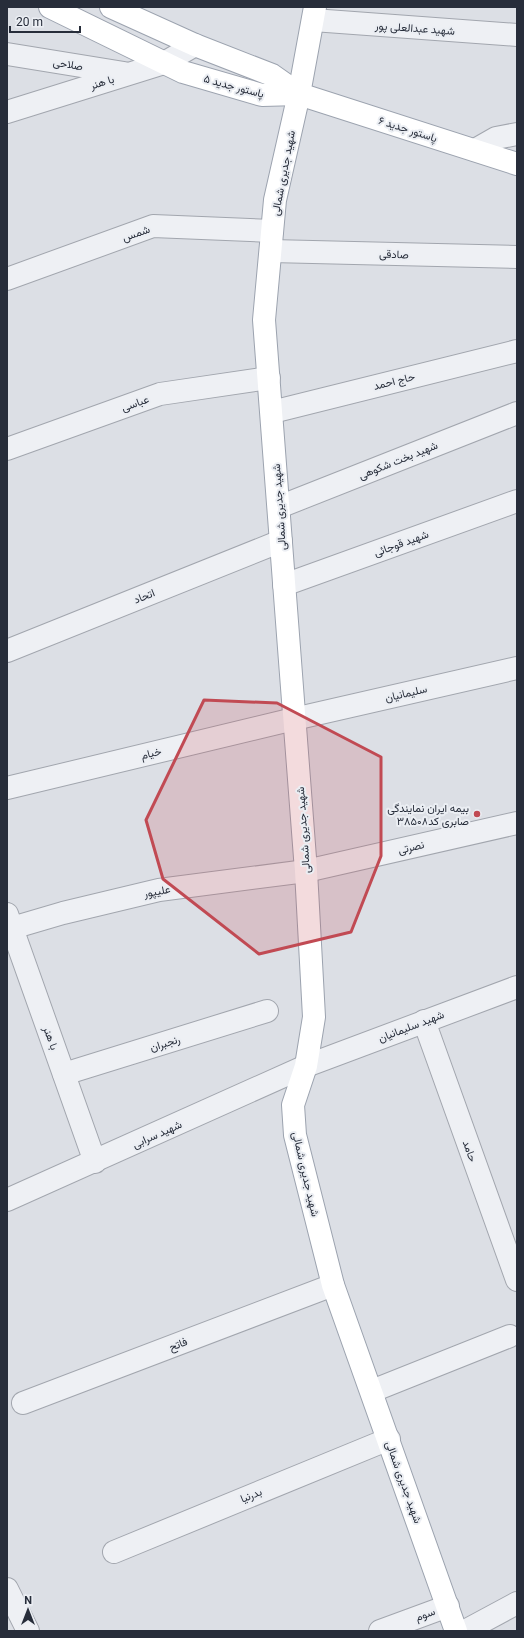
<svg xmlns="http://www.w3.org/2000/svg" width="524" height="1638" font-family="Roboto,Vazirmatn,sans-serif">
<style>
.lines{fill:none;stroke-linecap:round;stroke-linejoin:round}
.minor-casing{stroke:#a2a6ae;stroke-width:24}
.major-casing{stroke:#9ca3af;stroke-width:24}
.minor{stroke:#eef0f4;stroke-width:22}
.major{stroke:#fff;stroke-width:22}
.marked{fill:#c14a53;fill-opacity:0.2;stroke:#c14a53;stroke-width:3;stroke-linejoin:round}
.poi-dot{fill:#c14a53;stroke:#ebeef3;stroke-width:1.5}
.labels{text-anchor:middle;stroke-width:4;stroke-linejoin:round;paint-order:stroke}
.street-label{font-size:11px;fill:#272d3a;stroke:#ebeef3}
.poi-label{font-size:11px;fill:#272d3a;stroke:#ebeef3;text-anchor:end}
</style>
<rect width="100%" height="100%" fill="#dcdfe5"/>
<g class="lines">
<defs>
<g id="minor">
<path d="M 313,20 L 517,35"/>
<path d="M 7,54 L 124,73"/>
<path d="M 7,112 L 164,63 L 195,45"/>
<path d="M 475,150 L 496,138 L 517,134"/>
<path d="M 271,251 L 517,257"/>
<path d="M 7,279 L 153,226 L 272,231"/>
<path d="M 272,412 L 517,351"/>
<path d="M 7,449 L 160,394 L 269,378"/>
<path d="M 279,507 L 517,413"/>
<path d="M 284,585 L 517,501"/>
<path d="M 7,651 L 281,541"/>
<path d="M 7,788 L 294,719 L 517,668"/>
<path d="M 7,914 L 95,1162"/>
<path d="M 12,928 L 63,913 L 159,890 L 306,871 L 517,823"/>
<path d="M 424,1021 L 517,1280"/>
<path d="M 64,1074 L 267,1011"/>
<path d="M 7,1200 L 306,1066 L 517,987"/>
<path d="M 372,1391 L 510,1336"/>
<path d="M 23,1403 L 333,1285"/>
<path d="M 114,1552 L 389,1439"/>
<path d="M 7,1589 L 28,1631"/>
<path d="M 380,1631 L 448,1606"/>
<path d="M 465,1631 L 517,1603"/>
</g>
<g id="major">
<path d="M 50,7 L 183,72 L 262,95 L 299,94"/>
<path d="M 111,7 L 195,45 L 272,75 L 299,94 L 517,164"/>
<path d="M 315,7 L 299,94 L 275,200 L 264,320 L 306,871 L 314,1017 L 306,1066 L 293,1105 L 295,1135 L 333,1285 L 456,1631"/>
</g>
</defs>
<!-- minor casing -->
<use href="#minor" class="minor-casing"/>
<!-- major casing -->
<use href="#major" class="major-casing"/>
<!-- minor -->
<use href="#minor" class="minor"/>
<!-- major -->
<use href="#major" class="major"/>
</g>
<!-- marked area -->
<path class="marked" d="M 204,700 L 277,703 L 381,757 L 381,856 L 351,932 L 259,954 L 163,879 L 146,820 Z"/>
<!-- markers -->
<circle class="poi-dot" cx="477" cy="814" r="4"/>
<g class="labels">
<!-- street labels -->
<g class="street-label">
<text transform="translate(415 28) rotate(4)" y="4">شهید عبدالعلی پور</text>
<text transform="translate(68 64) rotate(9)" y="4">صلاحی</text>
<text transform="translate(102 82) rotate(-17)" y="4">با هنر</text>
<text transform="translate(234 86) rotate(15)" y="4">پاستور جدید ۵</text>
<text transform="translate(408 129) rotate(18)" y="4">پاستور جدید ۶</text>
<text transform="translate(283 173) rotate(-79)" y="4">شهید جدیری شمالی</text>
<text transform="translate(136 233) rotate(-19)" y="4">شمس</text>
<text transform="translate(394 254) rotate(2)" y="4">صادقی</text>
<text transform="translate(394 381) rotate(-14)" y="4">حاج احمد</text>
<text transform="translate(135 403) rotate(-20)" y="4">عباسی</text>
<text transform="translate(398 460) rotate(-22)" y="4">شهید بخت شکوهی</text>
<text transform="translate(279 507) rotate(-94)" y="4">شهید جدیری شمالی</text>
<text transform="translate(401 543) rotate(-20)" y="4">شهید قوجائی</text>
<text transform="translate(144 596) rotate(-22)" y="4">اتحاد</text>
<text transform="translate(406 693) rotate(-13)" y="4">سلیمانیان</text>
<text transform="translate(151 753) rotate(-14)" y="4">خیام</text>
<text transform="translate(303 830) rotate(-94)" y="4">شهید جدیری شمالی</text>
<text transform="translate(411 847) rotate(-13)" y="4">نصرتی</text>
<text transform="translate(157 891) rotate(-11)" y="4">علیپور</text>
<text transform="translate(411 1026) rotate(-21)" y="4">شهید سلیمانیان</text>
<text transform="translate(51 1038) rotate(70)" y="4">با هنر</text>
<text transform="translate(165 1043) rotate(-17)" y="4">رنجبران</text>
<text transform="translate(157 1134) rotate(-24)" y="4">شهید سرابی</text>
<text transform="translate(470 1151) rotate(70)" y="4">حامد</text>
<text transform="translate(306 1174) rotate(77)" y="4">شهید جدیری شمالی</text>
<text transform="translate(178 1344) rotate(-21)" y="4">فاتح</text>
<text transform="translate(404 1482) rotate(70)" y="4">شهید جدیری شمالی</text>
<text transform="translate(251 1495) rotate(-22)" y="4">بدرنیا</text>
<text transform="translate(425 1614) rotate(-20)" y="4">سوم</text>
</g>
<!-- poi labels -->
<g class="poi-label">
<text x="469" y="812">بیمه ایران نمایندگی<tspan x="469" dy="13">صابری کد۳۸۵۰۸</tspan></text>
</g>
</g>
<!-- border -->
<rect width="524" height="1638" fill="none" stroke="#272d3a" stroke-width="16"/>
<!-- north arrow -->
<g transform="translate(28 1610)" stroke="#ebeef3" stroke-width="3" paint-order="stroke">
<path d="M0-3L7 15L0 10L-7 15Z" fill="#272d3a"/>
<text y="-6" font-size="11" font-weight="bold" text-anchor="middle" fill="#272d3a">N</text>
</g>
<!-- scale -->
<path d="M10 26v6h70v-6" fill="none" stroke="#272d3a" stroke-width="2"/>
<text x="16" y="26" font-size="12" fill="#272d3a" stroke="#ebeef3" stroke-width="3" paint-order="stroke">20 m</text>
</svg>
